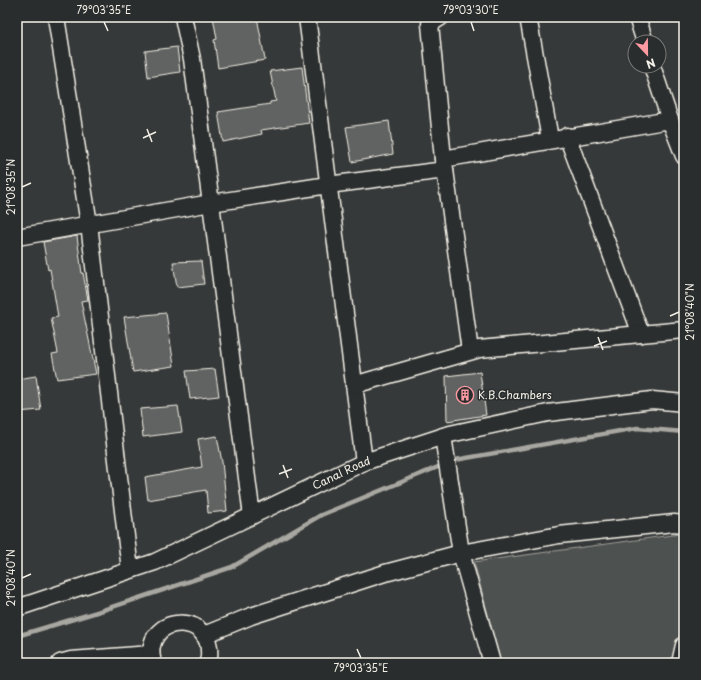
<svg xmlns="http://www.w3.org/2000/svg" width="701" height="680" font-family="'Playpen Sans',sans-serif">
<style>
.green{fill:#4e514f;stroke:#a1a19c}
.lines{fill:none;stroke-linecap:round;stroke-linejoin:round}
.stream{stroke:#a8a7a1;stroke-width:4.5}
.building{fill:#616362;stroke:#f4f1e8}
.minor-casing{stroke:#f4f1e8;stroke-width:19}
.minor{stroke:#2a2d2e;stroke-width:16}
.ticks{fill:none;stroke:#f4f1e8;stroke-width:1.5}
.labels{text-anchor:middle;stroke-width:3;stroke-linejoin:round;paint-order:stroke}
.poi-label{font-size:11px;fill:#f4f1e8;stroke:#2a2d2e;text-anchor:start}
.street-label{font-size:11px;fill:#f4f1e8;stroke:#2a2d2e}
.neatline{fill:none;stroke:#f4f1e8;stroke-width:1.5}
.ticks-label{font-size:10px;text-anchor:middle;fill:#f4f1e8}
</style>
<rect width="100%" height="100%" fill="#363939"/>
<filter id="ink" filterUnits="userSpaceOnUse"><feTurbulence type="fractalNoise" baseFrequency=".025" numOctaves="2"/><feDisplacementMap in="SourceGraphic" scale="8" xChannelSelector="R" yChannelSelector="G"/><feConvolveMatrix kernelMatrix="1 2 1 2 8 2 1 2 1" color-interpolation-filters="sRGB"/></filter>
<g filter="url(#ink)">
<!-- green -->
<path class="green" d="M 680,534 L 684,535 L 684,616 L 673,663 L 501,663 L 474,562 Z"/>
<g class="lines">
<!-- stream -->
<path class="stream" d="M 17,636 L 97,612 L 232,567 L 321,515 L 455,460 L 637,428 L 684,432"/>
</g>
<!-- building -->
<g class="building">
<path d="M 213,17 L 257,17 L 265,60 L 218,68 L 214,40 L 217,39 Z"/>
<path d="M 177,47 L 180,72 L 148,77 L 145,51 Z"/>
<path d="M 302,67 L 309,123 L 261,130 L 262,134 L 223,142 L 218,112 L 270,104 L 270,102 L 276,101 L 270,71 Z"/>
<path d="M 389,121 L 393,154 L 352,162 L 346,127 Z"/>
<path d="M 77,236 L 82,274 L 83,273 L 88,300 L 81,301 L 96,374 L 57,379 L 52,354 L 58,353 L 51,318 L 58,317 L 50,269 L 48,270 L 43,242 Z"/>
<path d="M 201,261 L 204,284 L 177,287 L 173,262 Z"/>
<path d="M 166,313 L 174,366 L 133,372 L 124,317 Z"/>
<path d="M 215,369 L 219,396 L 190,399 L 186,371 Z"/>
<path d="M 480,372 L 486,415 L 447,421 L 446,376 Z"/>
<path d="M 36,376 L 41,410 L 17,412 L 17,379 Z"/>
<path d="M 178,406 L 182,432 L 143,437 L 140,409 Z"/>
<path d="M 217,436 L 222,462 L 227,511 L 208,513 L 206,490 L 148,500 L 145,477 L 202,467 L 198,439 Z"/>
</g>
<g class="lines">
<defs>
<g id="minor">
<path d="M 56,17 L 89,224 L 130,570"/>
<path d="M 183,17 L 192,59 L 252,516"/>
<path d="M 307,17 L 364,462"/>
<path d="M 441,17 L 430,24 L 443,159"/>
<path d="M 528,17 L 550,139"/>
<path d="M 637,17 L 645,42"/>
<path d="M 652,66 L 670,120"/>
<path d="M 567,136 L 641,334"/>
<path d="M 445,170 L 470,351"/>
<path d="M 17,237 L 211,203 L 328,185 L 445,170 L 443,159 L 670,120 L 684,156"/>
<path d="M 354,385 L 479,349 L 684,330"/>
<path d="M 443,436 L 461,553 L 492,663"/>
<path id="s1" d="M 17,608 L 155,562 L 364,462 L 450,434 L 548,413 L 652,400 L 684,403"/>
<path d="M 204,635 L 251,616 L 385,573 L 461,553 L 559,535 L 674,523 L 684,524"/>
<path d="M 60,663 L 71,660 L 151,654"/>
<path d="M 153,663 C 139,612 220,609 208,663"/>
<path d="M 680,663 L 684,645"/>
</g>
</defs>
<!-- minor casing -->
<use href="#minor" class="minor-casing"/>
<!-- minor -->
<use href="#minor" class="minor"/>
</g>
</g>
<!-- ticks -->
<path class="ticks" d="M 104,22 L 108,31M 471,22 L 474,31M 147,129 L 152,142M 143,138 L 156,132M 22,187 L 31,183M 670,316 L 679,312M 598,337 L 603,350M 594,346 L 607,341M 283,465 L 288,478M 279,474 L 292,469M 22,578 L 31,574M 357,649 L 361,658"/>
<!-- icons -->
<defs>
<symbol id="building-ring" viewBox="-11 -11 22 22"><circle r="9.5" fill="#2a2d2e" stroke="#ff9aa2" stroke-width="1.5"/><path d="M-4-6H4V6H1V3H-1V6H-4ZM-2.5-4.3h1.7v1.8h-1.7ZM.8-4.3h1.7v1.8H.8ZM-2.5-1h1.7V.8h-1.7ZM.8-1h1.7V.8H.8Z" fill="#ff9aa2"/></symbol>
</defs>
<g fill-rule="evenodd">
<use href="#building-ring" x="455" y="385" width="20" height="20"/>
</g>
<g class="labels">
<!-- poi labels -->
<g class="poi-label">
<text x="478" y="399">K.B.Chambers</text>
</g>
<!-- street labels -->
<g class="street-label">
<text dy="4" stroke="none"><textPath href="#s1" startOffset="352">Canal Road</textPath></text>
</g>
</g>
<!-- margin -->
<rect width="701" height="680" fill="none" stroke="#2a2d2e" stroke-width="44"/>
<!-- north arrow -->
<g transform="translate(647 54) rotate(158)"><circle r="19" fill="#2a2d2e" stroke="#7b7b78"/>
<path d="M0-3L7 15L0 10L-7 15Z" fill="#ff9aa2"/>
<text y="-6" font-size="11" font-weight="bold" text-anchor="middle" fill="#f4f1e8">N</text>
</g>
<rect x="22" y="22" width="657" height="636" class="neatline"/>
<g class="ticks-label">
<text x="104" y="14">79°03'35"E</text>
<text x="471" y="14">79°03'30"E</text>
<text transform="translate(11 187) rotate(-90)" y="4">21°08'35"N</text>
<text transform="translate(690 312) rotate(-90)" y="4">21°08'40"N</text>
<text transform="translate(11 578) rotate(-90)" y="4">21°08'40"N</text>
<text x="361" y="672">79°03'35"E</text>
</g>
</svg>
